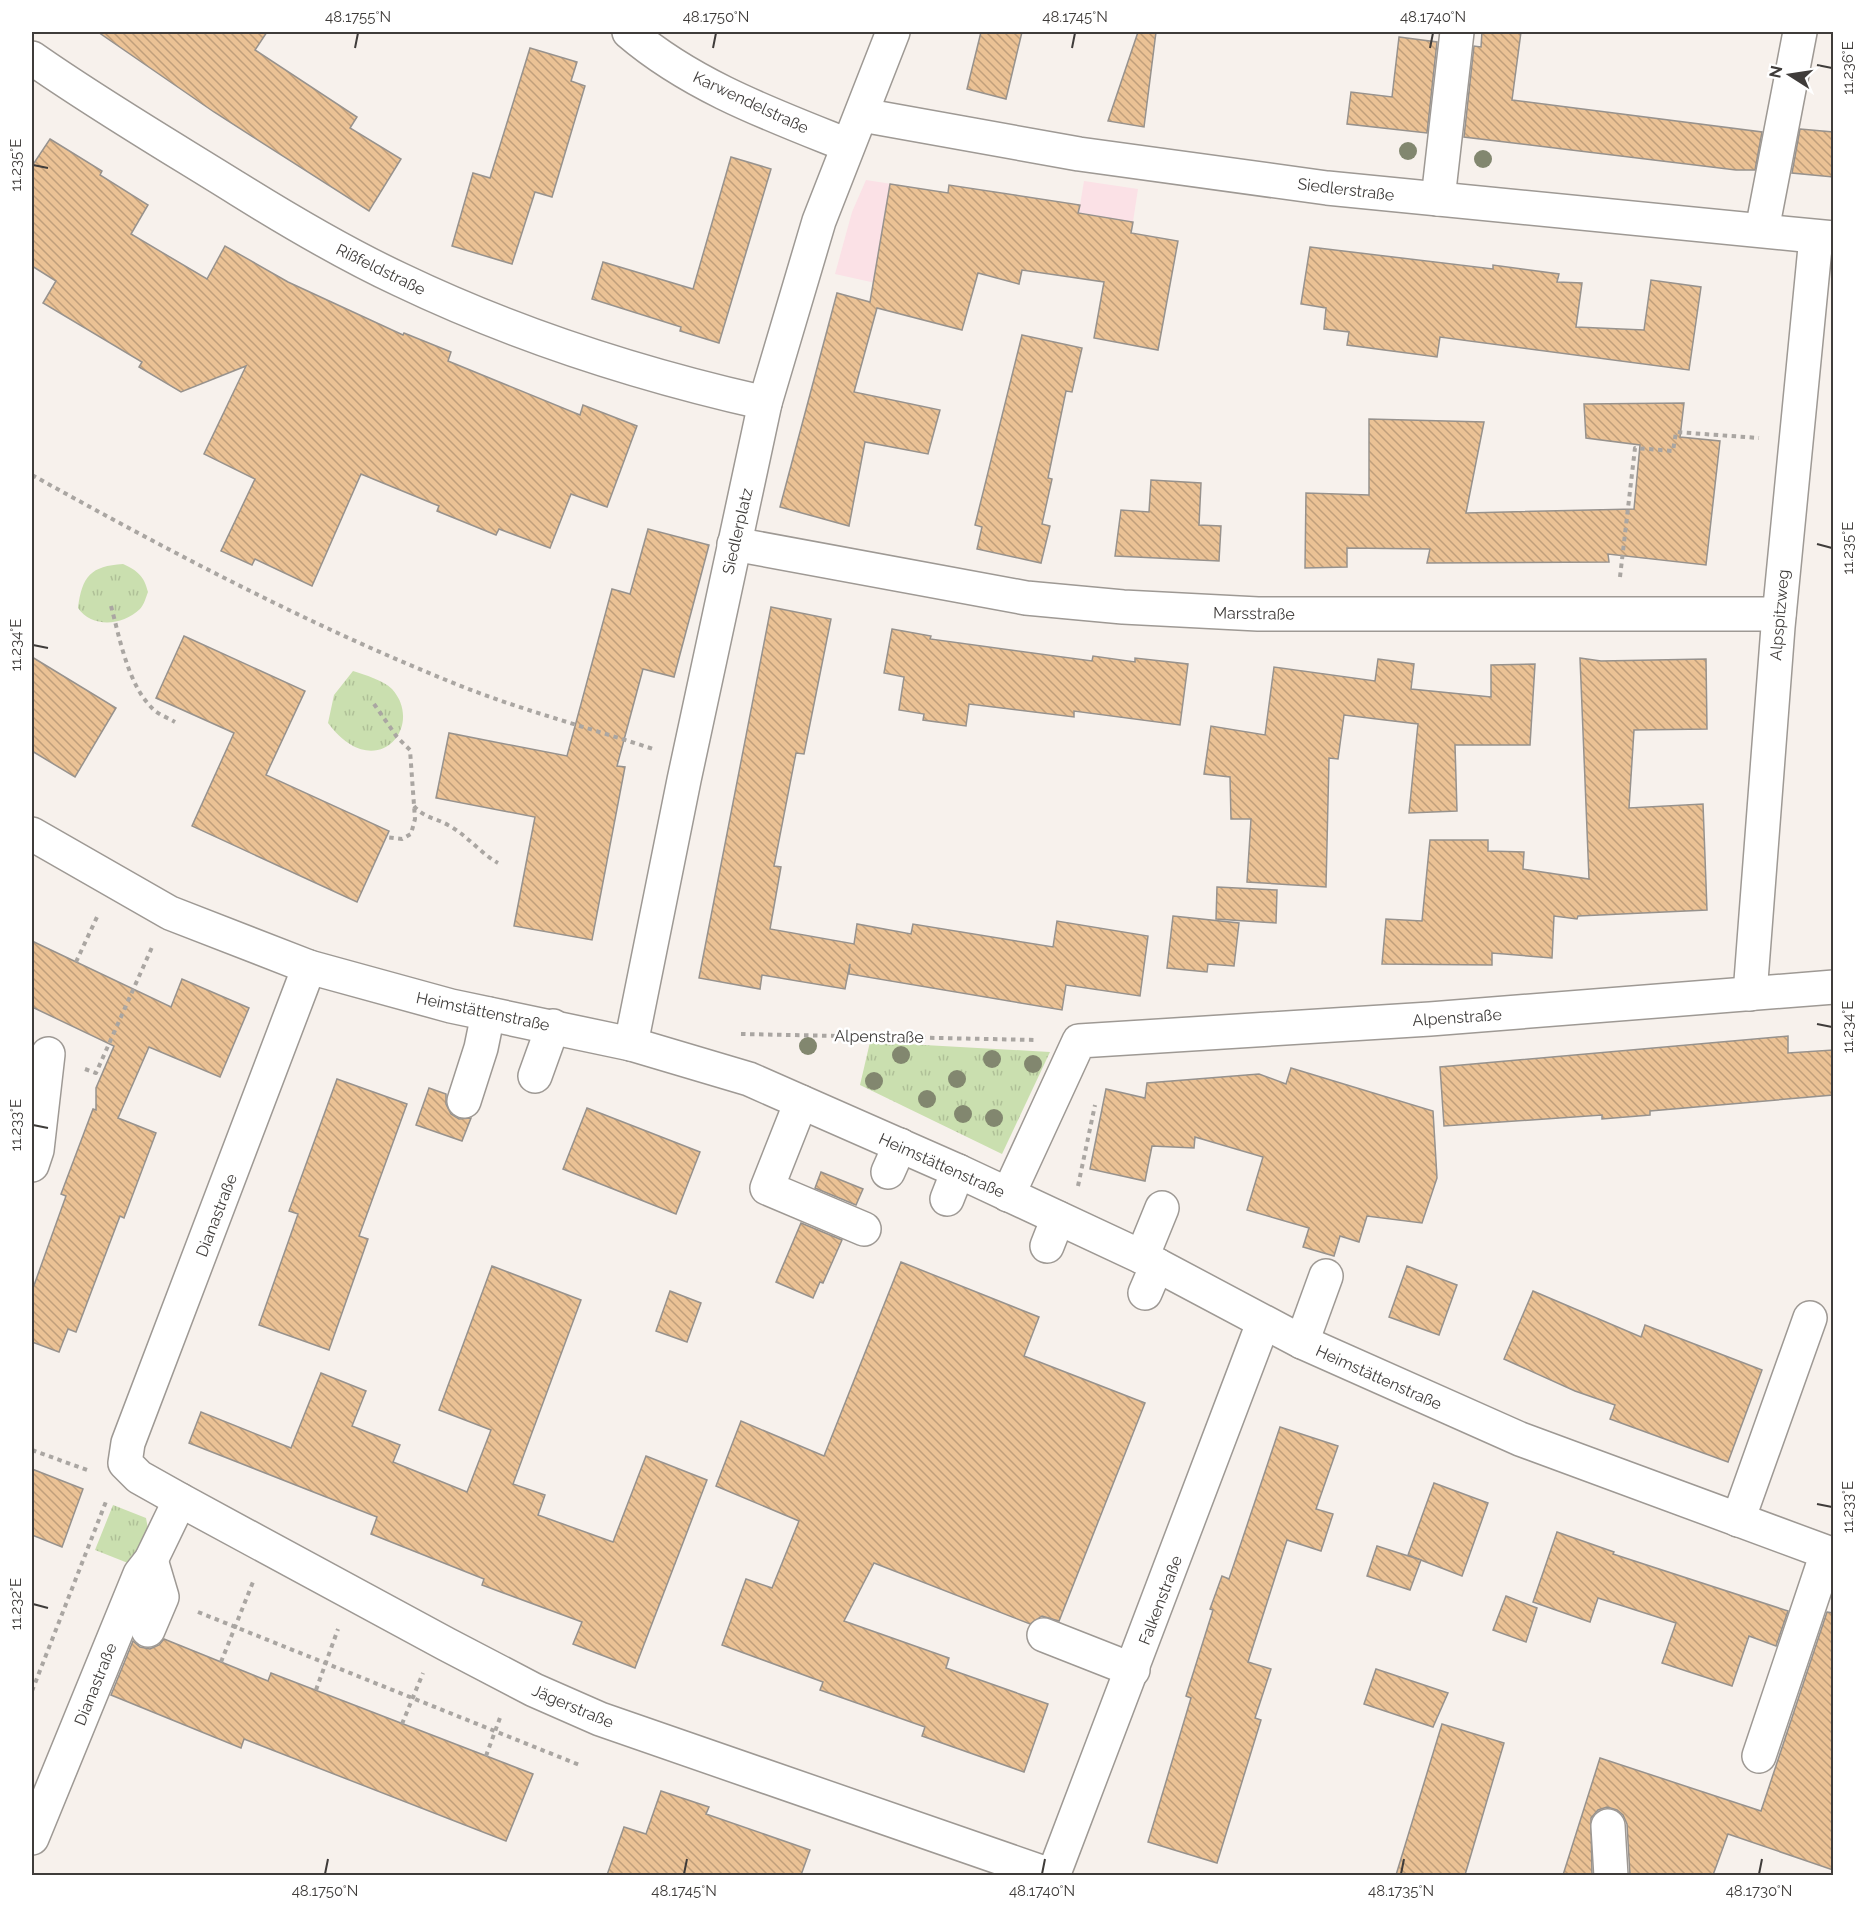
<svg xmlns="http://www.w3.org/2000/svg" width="1865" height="1907" font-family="Raleway,sans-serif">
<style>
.industrial{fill:#fbe1e6}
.grass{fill:url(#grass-tufts)}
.building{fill:url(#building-back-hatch);stroke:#97928d;stroke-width:1.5}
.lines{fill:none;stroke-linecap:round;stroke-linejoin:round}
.minor-casing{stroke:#9e9994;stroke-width:36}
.path{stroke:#aaa6a2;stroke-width:4;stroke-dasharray:4.5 4.5;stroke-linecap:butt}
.minor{stroke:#fff;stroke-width:33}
.tree{fill:#82876f}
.ticks{fill:none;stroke:#3f3c3a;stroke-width:2}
.labels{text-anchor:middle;stroke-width:5;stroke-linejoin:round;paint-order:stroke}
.street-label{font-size:16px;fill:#3f3c3a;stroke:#fff}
.neatline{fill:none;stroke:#3f3c3a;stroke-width:2}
.ticks-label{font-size:15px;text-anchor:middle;fill:#3f3c3a}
</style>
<defs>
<pattern id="grass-tufts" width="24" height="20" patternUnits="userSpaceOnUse" patternTransform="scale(1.5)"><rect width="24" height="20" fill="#cadfaf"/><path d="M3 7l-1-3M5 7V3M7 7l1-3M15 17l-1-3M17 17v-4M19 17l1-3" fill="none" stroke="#afc097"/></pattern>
<pattern id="building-back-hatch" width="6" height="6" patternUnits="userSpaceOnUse" patternTransform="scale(1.5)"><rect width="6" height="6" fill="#ebc295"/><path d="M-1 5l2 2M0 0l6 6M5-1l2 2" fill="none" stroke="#c09f7b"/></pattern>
</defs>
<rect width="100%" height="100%" fill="#f7f1ec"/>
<!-- industrial -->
<g class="industrial">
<path d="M 866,180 L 924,189 L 907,290 L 835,274 L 852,212 Z"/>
<path d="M 1084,181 L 1138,189 L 1127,261 L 1072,253 Z"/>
</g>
<!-- grass -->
<g class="grass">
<path d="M 123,564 C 138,571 144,576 148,592 C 146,597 144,605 140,609 C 122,626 92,628 78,608 C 82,576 91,566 123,564 Z"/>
<path d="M 353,671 C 365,675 383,680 392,689 C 426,727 375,786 328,723 L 334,695 Z"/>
<path d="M 870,1042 L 871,1042 L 1050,1052 L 1002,1154 L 860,1085 Z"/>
<path d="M 113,1505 L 146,1518 L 148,1529 L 133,1565 L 95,1550 Z"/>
</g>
<!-- building -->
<g class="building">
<path d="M 98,32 L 267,32 L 255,50 L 357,117 L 350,128 L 401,159 L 369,211 L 214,112 Z"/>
<path d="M 981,32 L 1022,32 L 1006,99 L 967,89 Z"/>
<path d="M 1138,32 L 1156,32 L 1144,127 L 1108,121 Z"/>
<path d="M 1482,32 L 1521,32 L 1512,100 L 1762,132 L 1755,170 L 1736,170 L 1464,137 L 1474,46 L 1481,47 Z"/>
<path d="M 1399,37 L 1437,42 L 1427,133 L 1347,124 L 1351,92 L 1392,97 Z"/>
<path d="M 530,48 L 577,62 L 571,81 L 585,86 L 552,197 L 535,192 L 512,264 L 452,246 L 473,173 L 490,178 Z"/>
<path d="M 1800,129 L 1833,132 L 1833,177 L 1792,173 Z"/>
<path d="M 50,139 L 102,171 L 100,175 L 148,205 L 131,234 L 207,279 L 225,246 L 288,282 L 403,335 L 404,333 L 451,352 L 448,361 L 580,415 L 583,405 L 637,426 L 607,507 L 571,494 L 550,548 L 499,529 L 496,535 L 437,511 L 439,506 L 361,474 L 312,586 L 255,559 L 252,565 L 221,551 L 255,479 L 204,454 L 246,366 L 181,392 L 139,367 L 142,362 L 43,303 L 56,281 L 32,266 L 32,166 Z"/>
<path d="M 731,157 L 771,169 L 719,343 L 680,331 L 681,327 L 592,299 L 603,262 L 693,289 Z"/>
<path d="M 890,184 L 948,193 L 949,185 L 1080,205 L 1078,213 L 1133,222 L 1131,233 L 1178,241 L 1158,350 L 1094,338 L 1104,282 L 1022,270 L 1019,284 L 978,273 L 962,330 L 877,308 L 854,392 L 940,410 L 928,454 L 865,442 L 849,526 L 780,507 L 837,293 L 870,302 Z"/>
<path d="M 1310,247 L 1493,269 L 1493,265 L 1559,274 L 1557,282 L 1582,283 L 1576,327 L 1644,330 L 1651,280 L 1701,287 L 1689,370 L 1440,337 L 1437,357 L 1347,345 L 1349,332 L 1324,329 L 1326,308 L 1301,304 Z"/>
<path d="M 1022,335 L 1082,348 L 1072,392 L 1066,391 L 1048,478 L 1052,479 L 1042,524 L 1050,526 L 1041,563 L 977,549 L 982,527 L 975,525 Z"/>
<path d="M 1684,403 L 1680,437 L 1720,441 L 1706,565 L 1608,554 L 1609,562 L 1427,563 L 1430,549 L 1347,548 L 1347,567 L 1305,568 L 1306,493 L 1369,495 L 1369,419 L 1484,422 L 1466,513 L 1634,509 L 1640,445 L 1586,438 L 1584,404 Z"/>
<path d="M 1151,480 L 1201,483 L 1199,525 L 1221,526 L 1219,561 L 1115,556 L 1121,510 L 1149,512 Z"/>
<path d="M 648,529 L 709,545 L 674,677 L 643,669 L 617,766 L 625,767 L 592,940 L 514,926 L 535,817 L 436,798 L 449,733 L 567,756 L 612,589 L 630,594 Z"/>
<path d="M 771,607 L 831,619 L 804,754 L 796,753 L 774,866 L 781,867 L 770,929 L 854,944 L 857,924 L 911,934 L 913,924 L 1053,947 L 1057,921 L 1148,936 L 1140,996 L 1066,985 L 1062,1010 L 849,974 L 850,964 L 845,989 L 762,975 L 760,989 L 699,978 Z"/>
<path d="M 892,629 L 931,636 L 930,639 L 1092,661 L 1093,656 L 1135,662 L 1135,658 L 1188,664 L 1180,725 L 1074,711 L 1074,717 L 969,704 L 966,726 L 923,720 L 924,714 L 899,710 L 904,677 L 884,673 Z"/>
<path d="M 184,636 L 305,691 L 266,775 L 389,831 L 357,902 L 192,826 L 234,733 L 156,698 Z"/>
<path d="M 32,657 L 116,708 L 75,777 L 32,751 Z"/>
<path d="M 1580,658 L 1601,661 L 1706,659 L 1707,729 L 1634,730 L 1629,808 L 1703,804 L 1707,910 L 1578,916 L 1577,919 L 1554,916 L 1552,958 L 1492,953 L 1492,965 L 1382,964 L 1386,919 L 1422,921 L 1430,840 L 1488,840 L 1488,851 L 1524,852 L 1523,869 L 1589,879 Z"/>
<path d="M 1378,659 L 1414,664 L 1411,689 L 1491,697 L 1491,665 L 1535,664 L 1530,745 L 1455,745 L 1457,811 L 1409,813 L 1418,724 L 1344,715 L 1338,759 L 1329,758 L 1326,887 L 1247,882 L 1251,819 L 1231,819 L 1230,777 L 1204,774 L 1211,726 L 1265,735 L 1274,667 L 1375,681 Z"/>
<path d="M 1217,887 L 1277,890 L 1276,923 L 1216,919 Z"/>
<path d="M 1173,916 L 1239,923 L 1234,966 L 1208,964 L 1207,972 L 1167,968 Z"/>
<path d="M 32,941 L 171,1007 L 182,979 L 249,1008 L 220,1077 L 149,1047 L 118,1118 L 156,1133 L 124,1218 L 120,1216 L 76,1332 L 68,1329 L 59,1352 L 32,1342 L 32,1291 L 66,1196 L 61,1194 L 93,1109 L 96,1110 L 96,1088 L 114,1046 L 32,1007 Z"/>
<path d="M 1788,1036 L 1788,1053 L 1833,1050 L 1833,1095 L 1650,1111 L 1650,1115 L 1602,1119 L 1602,1115 L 1444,1126 L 1440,1067 Z"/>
<path d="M 1291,1068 L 1433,1111 L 1437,1178 L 1422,1223 L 1367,1216 L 1359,1242 L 1340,1236 L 1334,1256 L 1303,1247 L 1309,1228 L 1247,1210 L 1263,1157 L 1195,1137 L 1194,1148 L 1152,1146 L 1145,1181 L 1090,1169 L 1106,1089 L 1145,1098 L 1147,1083 L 1259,1074 L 1286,1084 Z"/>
<path d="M 337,1079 L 407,1104 L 359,1236 L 368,1239 L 329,1350 L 259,1325 L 298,1214 L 289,1211 Z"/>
<path d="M 429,1088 L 446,1094 L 446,1104 L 451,1114 L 459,1119 L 471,1118 L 462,1141 L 416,1125 Z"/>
<path d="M 587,1108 L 700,1152 L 676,1214 L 563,1169 Z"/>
<path d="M 821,1172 L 863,1189 L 856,1205 L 815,1188 Z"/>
<path d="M 801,1223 L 842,1240 L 823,1283 L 820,1282 L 813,1298 L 776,1282 Z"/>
<path d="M 901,1262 L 1039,1317 L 1024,1356 L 1145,1403 L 1059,1621 L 1042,1616 L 1030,1624 L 874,1563 L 844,1621 L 949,1658 L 946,1668 L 1048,1704 L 1024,1772 L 922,1736 L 925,1727 L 820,1690 L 823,1682 L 722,1645 L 746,1579 L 772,1588 L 799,1521 L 716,1486 L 741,1421 L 824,1456 Z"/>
<path d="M 492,1266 L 581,1300 L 513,1484 L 545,1495 L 538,1515 L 613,1542 L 646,1456 L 707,1480 L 635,1668 L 573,1644 L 582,1622 L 482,1585 L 484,1579 L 371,1534 L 377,1517 L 189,1443 L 201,1412 L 291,1448 L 321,1373 L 366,1391 L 352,1426 L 400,1445 L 393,1462 L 467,1492 L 491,1430 L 439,1410 Z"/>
<path d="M 1407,1266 L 1457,1285 L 1439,1335 L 1389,1317 Z"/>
<path d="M 670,1291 L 701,1303 L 687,1342 L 656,1331 Z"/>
<path d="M 1533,1291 L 1641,1337 L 1645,1325 L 1762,1370 L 1728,1462 L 1610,1419 L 1615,1405 L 1575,1391 L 1504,1359 Z"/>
<path d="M 1280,1427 L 1338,1446 L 1316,1509 L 1333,1514 L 1321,1551 L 1287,1540 L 1248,1662 L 1271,1669 L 1255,1718 L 1261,1720 L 1217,1863 L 1148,1842 L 1191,1698 L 1186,1696 L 1213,1610 L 1210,1609 L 1222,1576 L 1229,1579 Z"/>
<path d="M 32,1469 L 83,1489 L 62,1547 L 32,1535 Z"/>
<path d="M 1434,1483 L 1488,1503 L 1462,1576 L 1408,1555 Z"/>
<path d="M 1557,1532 L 1614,1552 L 1613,1554 L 1788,1611 L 1776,1646 L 1749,1636 L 1732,1686 L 1662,1663 L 1676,1623 L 1598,1598 L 1590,1622 L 1533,1602 Z"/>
<path d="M 1377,1546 L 1421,1560 L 1410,1590 L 1367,1576 Z"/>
<path d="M 1506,1596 L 1537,1608 L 1526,1642 L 1493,1630 Z"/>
<path d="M 1827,1612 L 1833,1613 L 1833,1870 L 1728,1834 L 1713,1875 L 1630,1875 L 1627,1824 L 1623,1815 L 1617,1810 L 1607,1807 L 1598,1810 L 1591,1818 L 1592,1875 L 1563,1875 L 1600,1758 L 1761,1811 Z"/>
<path d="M 164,1639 L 268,1681 L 271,1673 L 533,1774 L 506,1841 L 244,1739 L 241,1748 L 111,1695 L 133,1641 L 140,1647 L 150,1649 L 159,1645 Z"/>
<path d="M 1376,1669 L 1448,1693 L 1433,1727 L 1364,1704 Z"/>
<path d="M 1442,1724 L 1504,1743 L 1465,1875 L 1396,1875 Z"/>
<path d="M 661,1791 L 709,1807 L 706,1814 L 810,1850 L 801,1875 L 607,1875 L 624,1827 L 646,1834 Z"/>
</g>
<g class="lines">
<defs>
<g id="minor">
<path d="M 629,32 C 692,86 772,115 847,145"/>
<path d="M 32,58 C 99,105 169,146 238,189 C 291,222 345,254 401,280 C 516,335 641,375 765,403"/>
<path d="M 862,115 L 1079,154 L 1327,188 L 1834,238"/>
<path d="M 1438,199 L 1457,32"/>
<path d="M 1762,230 L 1800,32"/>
<path d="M 734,544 L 1026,598 L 1123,607 L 1258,614 L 1779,614"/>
<path d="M 32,834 L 170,913 L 309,967 L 451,1006 L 631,1044 L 749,1079 L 958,1171 L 1142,1257 L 1302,1342 L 1520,1439 L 1834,1555"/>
<path d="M 309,967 L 128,1443 L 125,1463 L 139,1477 L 180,1500 L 446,1644 L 534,1690 L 600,1719 L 1053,1876"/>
<path d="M 1750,994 L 1778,627 L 1816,237"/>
<path d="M 631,1044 L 684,780 L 765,403 L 819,221 L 893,32"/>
<path d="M 535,1076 L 553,1026"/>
<path d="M 464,1101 L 481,1048 L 488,1014"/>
<path d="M 801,1102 L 767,1188 L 864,1229"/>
<path d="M 32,1165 L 37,1150 L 48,1054"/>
<path d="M 888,1172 L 900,1145"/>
<path d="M 1008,1195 L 1079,1041 L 1430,1019 L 1834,987"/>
<path d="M 947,1199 L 958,1171"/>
<path d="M 1047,1246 L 1058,1218"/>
<path d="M 1142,1257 L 1162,1208"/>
<path d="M 1145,1293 L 1157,1265"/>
<path d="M 1302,1342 L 1326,1276"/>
<path d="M 1738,1520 L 1810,1318"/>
<path d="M 148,1630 L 162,1597 L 151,1560"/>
<path d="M 1044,1635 L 1133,1670"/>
<path d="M 1759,1756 L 1827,1553"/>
<path d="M 1608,1826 L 1611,1876"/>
<path d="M 32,1838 L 140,1574 L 151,1560 L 180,1500"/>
<path d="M 1053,1876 L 1263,1323"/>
</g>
</defs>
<!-- minor casing -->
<use href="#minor" class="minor-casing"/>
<!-- path -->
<g class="path">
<path d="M 32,475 C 167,550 303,622 446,680 C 513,708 584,726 653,749"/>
<path d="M 1620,577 L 1635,448 L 1673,451 L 1676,432 L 1759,438"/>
<path d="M 111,606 C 120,639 128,686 154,710 C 160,715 168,718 175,722"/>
<path d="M 374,704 L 397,737 L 410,750 L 415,819 L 411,834 L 402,839 L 386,837"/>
<path d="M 414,806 C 424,818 436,818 448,825 C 467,835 480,853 498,863"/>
<path d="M 76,962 L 97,917"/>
<path d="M 741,1034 L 1037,1040"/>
<path d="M 85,1069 L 96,1073 L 153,945"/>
<path d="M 1078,1186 L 1095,1105"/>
<path d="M 32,1450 L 87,1470"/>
<path d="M 198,1612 L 582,1766"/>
<path d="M 221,1662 L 253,1582"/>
<path d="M 316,1690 L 338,1629"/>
<path d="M 32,1691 L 107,1499"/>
<path d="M 402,1724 L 423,1673"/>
<path d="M 486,1756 L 501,1715"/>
</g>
<!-- minor -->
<use href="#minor" class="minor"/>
</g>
<!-- trees -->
<g class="tree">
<circle cx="1408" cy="151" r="9"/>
<circle cx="1483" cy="159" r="9"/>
<circle cx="808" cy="1046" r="9"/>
<circle cx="901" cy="1055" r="9"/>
<circle cx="992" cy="1059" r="9"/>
<circle cx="1033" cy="1064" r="9"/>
<circle cx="957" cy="1079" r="9"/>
<circle cx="874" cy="1081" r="9"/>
<circle cx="927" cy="1099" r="9"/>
<circle cx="963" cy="1114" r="9"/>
<circle cx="994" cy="1118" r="9"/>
</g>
<!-- ticks -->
<path class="ticks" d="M 355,48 L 358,33M 713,48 L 716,33M 1072,48 L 1075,33M 1430,48 L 1433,33M 1817,65 L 1832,68M 33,165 L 48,168M 1817,544 L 1832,548M 33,645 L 48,648M 1817,1024 L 1832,1027M 33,1125 L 48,1128M 1817,1504 L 1832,1507M 33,1604 L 48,1608M 325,1874 L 328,1859M 684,1874 L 687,1859M 1042,1874 L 1045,1859M 1401,1874 L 1404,1859M 1759,1874 L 1762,1859"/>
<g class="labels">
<!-- street labels -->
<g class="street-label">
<text transform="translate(751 102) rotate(25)" y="6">Karwendelstraße</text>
<text transform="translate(1346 189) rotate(7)" y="6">Siedlerstraße</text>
<text transform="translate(381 269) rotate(26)" y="6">Rißfeldstraße</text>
<text transform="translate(737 531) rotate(-77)" y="6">Siedlerplatz</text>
<text transform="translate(1254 613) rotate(1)" y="6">Marsstraße</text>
<text transform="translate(1779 615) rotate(-85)" y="6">Alpspitzweg</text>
<text transform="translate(483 1011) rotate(12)" y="6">Heimstättenstraße</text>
<text transform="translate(1457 1017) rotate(-4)" y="6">Alpenstraße</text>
<text transform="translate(879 1036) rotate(1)" y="6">Alpenstraße</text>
<text transform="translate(942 1165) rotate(24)" y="6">Heimstättenstraße</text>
<text transform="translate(216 1215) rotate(-69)" y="6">Dianastraße</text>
<text transform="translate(1379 1377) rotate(24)" y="6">Heimstättenstraße</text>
<text transform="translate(1160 1600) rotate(-69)" y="6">Falkenstraße</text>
<text transform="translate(95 1684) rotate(-68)" y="6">Dianastraße</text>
<text transform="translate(573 1706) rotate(23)" y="6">Jägerstraße</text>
</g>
</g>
<!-- border -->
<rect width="1865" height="1907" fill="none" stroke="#ffffff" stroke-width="66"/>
<!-- north arrow -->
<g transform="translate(1790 75) rotate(282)" stroke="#ffffff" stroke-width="4.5" paint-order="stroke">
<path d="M0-4.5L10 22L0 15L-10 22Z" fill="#3f3c3a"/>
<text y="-9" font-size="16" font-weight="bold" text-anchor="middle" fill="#3f3c3a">N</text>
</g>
<rect x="33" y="33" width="1799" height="1841" class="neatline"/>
<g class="ticks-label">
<text x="358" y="22">48.1755°N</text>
<text x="716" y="22">48.1750°N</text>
<text x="1075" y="22">48.1745°N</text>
<text x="1433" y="22">48.1740°N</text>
<text transform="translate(1848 68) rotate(-90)" y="5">11.236°E</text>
<text transform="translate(16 165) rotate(-90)" y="5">11.235°E</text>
<text transform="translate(1848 548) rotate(-90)" y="5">11.235°E</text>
<text transform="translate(16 645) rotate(-90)" y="5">11.234°E</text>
<text transform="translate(1848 1027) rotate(-90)" y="5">11.234°E</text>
<text transform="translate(16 1125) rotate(-90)" y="5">11.233°E</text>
<text transform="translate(1848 1507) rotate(-90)" y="5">11.233°E</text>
<text transform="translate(16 1604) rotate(-90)" y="5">11.232°E</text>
<text x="325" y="1896">48.1750°N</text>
<text x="684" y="1896">48.1745°N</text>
<text x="1042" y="1896">48.1740°N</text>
<text x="1401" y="1896">48.1735°N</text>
<text x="1759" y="1896">48.1730°N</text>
</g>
</svg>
